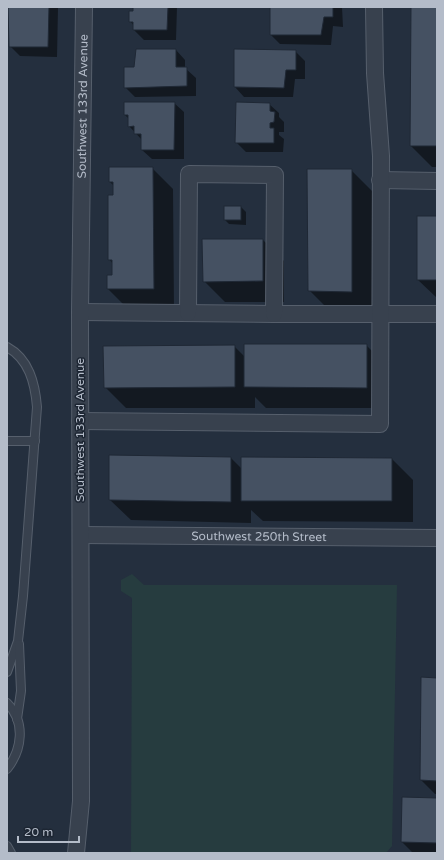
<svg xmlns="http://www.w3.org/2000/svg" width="444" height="860" font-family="'Varela Round',sans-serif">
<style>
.green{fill:#263c3f}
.shadow{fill:#0007}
.building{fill:#455162;stroke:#1f2835}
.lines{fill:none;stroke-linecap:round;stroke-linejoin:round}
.lane-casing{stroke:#565f6c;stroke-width:10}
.street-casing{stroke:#565f6c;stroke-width:18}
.lane{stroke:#38414e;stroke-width:8}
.street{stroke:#38414e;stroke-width:16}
.labels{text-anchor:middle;stroke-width:3;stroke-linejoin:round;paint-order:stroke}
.street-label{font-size:12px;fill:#b4bcc9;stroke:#1d2633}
</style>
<rect width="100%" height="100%" fill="#242f3e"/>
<!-- green -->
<path class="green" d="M 132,574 L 144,585 L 397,585 L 392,846 L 386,853 L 131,853 L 132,598 L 121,591 L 121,580 Z"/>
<!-- shadow -->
<g class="shadow">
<path d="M 9,7 L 58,8 L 57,57 L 20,56 L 10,46 Z"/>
<path d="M 133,7 L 177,7 L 176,40 L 144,40 L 134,30 L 134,26 L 130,21 L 134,12 Z"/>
<path d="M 271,7 L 342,7 L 343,27 L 333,26 L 331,45 L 280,44 L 271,35 Z"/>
<path d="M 412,7 L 437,7 L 437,167 L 432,167 L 411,146 Z"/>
<path d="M 176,50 L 185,60 L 185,68 L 196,78 L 196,96 L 135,97 L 125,87 L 135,68 Z"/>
<path d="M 295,51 L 305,61 L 305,79 L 295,79 L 293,97 L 244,97 L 235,87 Z"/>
<path d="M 174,103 L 184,112 L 184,159 L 152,159 L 142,150 L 142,140 L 129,126 L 129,119 L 125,115 Z"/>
<path d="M 269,104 L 279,113 L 279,117 L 284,122 L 284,132 L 279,132 L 279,135 L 284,139 L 283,152 L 246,152 L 236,142 Z"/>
<path d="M 152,168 L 173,189 L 174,310 L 129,310 L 108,289 L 113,276 L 113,264 L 109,259 L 114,186 L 110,182 Z"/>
<path d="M 351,170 L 372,191 L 373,312 L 330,311 L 309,290 Z"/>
<path d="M 241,207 L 246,212 L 246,225 L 229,224 L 225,220 Z"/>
<path d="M 437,217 L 437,298 L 418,280 Z"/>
<path d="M 263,240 L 284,261 L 284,302 L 225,302 L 204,281 Z"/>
<path d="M 366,345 L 387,366 L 387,408 L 266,408 L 255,397 L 255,408 L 126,408 L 105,387 L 234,346 L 245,357 Z"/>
<path d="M 231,458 L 242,469 L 242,458 L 392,459 L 413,480 L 413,522 L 263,521 L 251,510 L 251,523 L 131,520 L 110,500 Z"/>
<path d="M 437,679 L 437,794 L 435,794 L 421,780 Z"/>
<path d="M 437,799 L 437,853 L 413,853 L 402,842 Z"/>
</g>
<!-- building -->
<g class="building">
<path d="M 8,7 L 49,7 L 48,47 L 9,47 Z"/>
<path d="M 133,7 L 168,7 L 167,30 L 133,30 L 133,22 L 129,22 L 129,11 L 133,11 Z"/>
<path d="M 270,7 L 333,7 L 333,17 L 324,17 L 321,35 L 270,35 Z"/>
<path d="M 411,7 L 437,7 L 437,146 L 410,146 Z"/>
<path d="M 136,49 L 176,49 L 176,67 L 187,67 L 187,86 L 124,88 L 124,67 L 134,67 Z"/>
<path d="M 234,49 L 296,50 L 296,70 L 286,70 L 284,88 L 234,87 Z"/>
<path d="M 124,102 L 175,102 L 174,150 L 141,150 L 141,134 L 134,134 L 134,126 L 128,127 L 128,115 L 124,115 Z"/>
<path d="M 236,102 L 270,103 L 270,111 L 275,112 L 274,122 L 270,123 L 270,128 L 274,128 L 274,143 L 235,143 Z"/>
<path d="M 109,167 L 153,167 L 154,289 L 107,289 L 107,275 L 112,275 L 112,260 L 108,260 L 108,195 L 113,195 L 113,182 L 109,182 Z"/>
<path d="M 307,169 L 352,169 L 352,292 L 308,291 Z"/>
<rect x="224" y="206" width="17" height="14"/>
<rect x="417" y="216" width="20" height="64"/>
<path d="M 202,239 L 263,239 L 263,281 L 203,282 Z"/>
<path d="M 244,344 L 367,344 L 367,388 L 244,387 Z"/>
<path d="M 235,345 L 235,387 L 104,388 L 103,346 Z"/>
<path d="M 109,455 L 231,457 L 231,502 L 109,500 Z"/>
<path d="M 241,457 L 392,458 L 392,501 L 241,501 Z"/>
<path d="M 421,677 L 437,678 L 437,781 L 420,780 Z"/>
<path d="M 402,797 L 437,798 L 437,843 L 401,842 Z"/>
</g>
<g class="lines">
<defs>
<g id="lane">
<path d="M 7,347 C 29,359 35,383 37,407 L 23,596 L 18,641 L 7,672"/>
<path d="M 7,441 L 35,441"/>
<path d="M 7,703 C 26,722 22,750 7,769"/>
<path d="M 17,719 L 21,691 L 19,644"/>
<path d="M 7,846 L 11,853"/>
</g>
<g id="street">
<path d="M 380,180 L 437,181"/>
<path d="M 80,312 L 274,314 L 437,314"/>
<path d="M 188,313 L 189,174 L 275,175 L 274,314"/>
<path d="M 80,421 L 380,424 L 381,156 L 375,73 L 374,7"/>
<path id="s1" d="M 81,535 L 437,538"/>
<path id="s2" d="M 76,853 L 81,801 L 80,312 L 84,7"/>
</g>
</defs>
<!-- lane casing -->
<use href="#lane" class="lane-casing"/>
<!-- street casing -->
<use href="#street" class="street-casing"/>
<!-- lane -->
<use href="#lane" class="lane"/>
<!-- street -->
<use href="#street" class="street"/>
</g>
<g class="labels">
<!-- street labels -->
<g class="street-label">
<text dy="4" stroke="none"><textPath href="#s2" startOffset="747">Southwest 133rd Avenue</textPath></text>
<text transform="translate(80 430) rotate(-90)" y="4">Southwest 133rd Avenue</text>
<text dy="4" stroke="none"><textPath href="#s1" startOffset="178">Southwest 250th Street</textPath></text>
</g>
</g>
<!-- border -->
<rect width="444" height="860" fill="none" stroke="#b4bcc9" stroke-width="16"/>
<!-- scale -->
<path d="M18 836v6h61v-6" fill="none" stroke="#b4bcc9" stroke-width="2"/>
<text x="24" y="836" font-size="12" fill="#b4bcc9" stroke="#1d2633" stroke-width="3" paint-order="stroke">20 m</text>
</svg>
